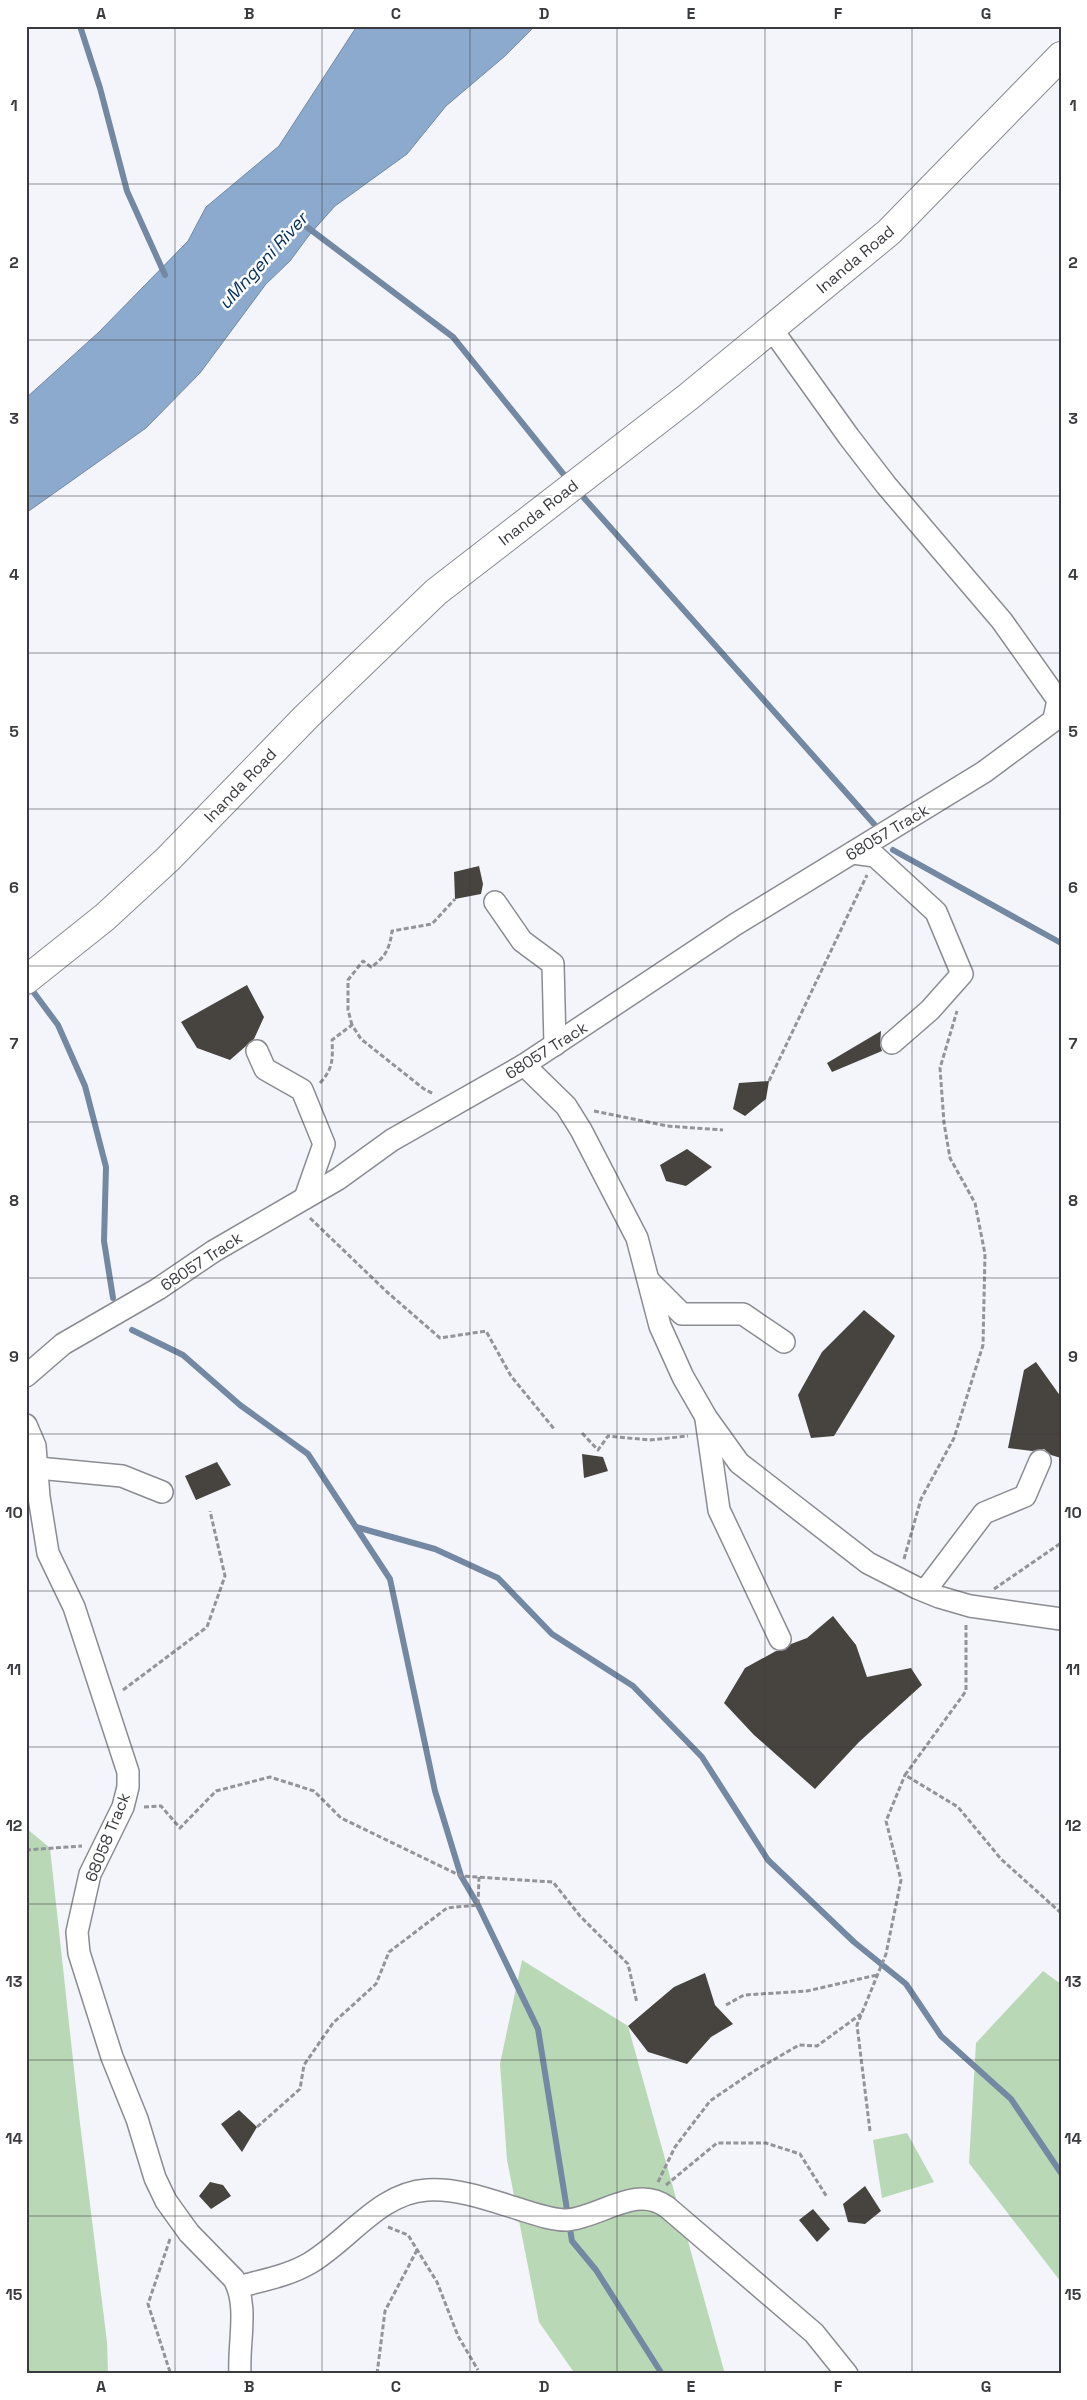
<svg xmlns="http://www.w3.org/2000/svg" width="1087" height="2400" font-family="'Space Grotesk',sans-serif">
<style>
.green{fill:#b9d8b6}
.water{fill:#8caace;stroke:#7389a3}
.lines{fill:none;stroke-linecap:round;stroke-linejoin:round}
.stream{stroke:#7389a3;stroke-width:6}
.building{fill:#47433f}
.street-casing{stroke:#8a8c92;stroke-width:24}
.secondary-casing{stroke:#8a8c92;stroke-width:30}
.path{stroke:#929498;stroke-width:3;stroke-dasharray:5 2.5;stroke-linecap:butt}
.street{stroke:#fff;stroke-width:21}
.secondary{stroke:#fff;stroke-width:28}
.grid{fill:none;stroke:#3a3b3e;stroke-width:1;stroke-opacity:0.55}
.labels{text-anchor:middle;stroke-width:5;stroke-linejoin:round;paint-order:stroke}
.street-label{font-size:16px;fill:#3a3b3e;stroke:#fff}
.water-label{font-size:18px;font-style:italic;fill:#04305d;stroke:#fff}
.neatline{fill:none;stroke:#3a3b3e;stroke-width:2}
.grid-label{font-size:16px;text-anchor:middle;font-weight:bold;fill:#3a3b3e}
</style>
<rect width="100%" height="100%" fill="#f3f5fb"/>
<!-- green -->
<g class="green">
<path d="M 26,1828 L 50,1848 L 79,2115 L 107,2342 L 108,2374 L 26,2374 Z"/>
<path d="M 522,1960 L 628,2026 L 725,2374 L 575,2374 L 539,2322 L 507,2160 L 500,2064 Z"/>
<path d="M 1043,1971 L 1061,1984 L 1061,2282 L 969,2163 L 976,2043 Z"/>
<path d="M 907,2133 L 934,2182 L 882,2198 L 873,2140 Z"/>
</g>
<!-- water -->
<path class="water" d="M 357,26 L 535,26 L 505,56 L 446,106 L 407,154 L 335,206 L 310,234 L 290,261 L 266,284 L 200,373 L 146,428 L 26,513 L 26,398 L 99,332 L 188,241 L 206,207 L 279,146 Z"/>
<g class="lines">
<!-- stream -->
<g class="stream">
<path d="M 80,26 L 100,88 L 127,191 L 165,275"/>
<path d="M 307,227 L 453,337 L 569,481"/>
<path d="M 577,490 L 874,824"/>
<path d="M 893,850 L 1061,943"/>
<path d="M 29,986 L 58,1025 L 85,1086 L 106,1167 L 104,1241 L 113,1298"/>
<path d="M 132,1330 L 183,1355 L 240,1405 L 308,1454 L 390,1579 L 435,1791 L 461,1876 L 478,1905 L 538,2029 L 572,2241 L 596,2270 L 662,2374"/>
<path d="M 356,1527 L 435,1549 L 498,1578 L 552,1634 L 633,1686 L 702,1757 L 768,1860 L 854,1942 L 906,1984 L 941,2036 L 1011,2099 L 1061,2173"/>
<path d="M 26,2370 L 28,2374"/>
</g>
</g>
<!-- building -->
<g class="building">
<path d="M 479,866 L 483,884 L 481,894 L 455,899 L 454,872 Z"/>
<path d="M 247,985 L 264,1017 L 254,1039 L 230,1060 L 197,1048 L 181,1022 Z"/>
<path d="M 881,1031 L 880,1045 L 882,1051 L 832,1072 L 827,1063 Z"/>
<path d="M 769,1081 L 766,1099 L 745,1116 L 733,1109 L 739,1083 Z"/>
<path d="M 687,1149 L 712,1167 L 686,1186 L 666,1181 L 660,1165 Z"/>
<path d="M 864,1310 L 895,1336 L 834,1436 L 811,1438 L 798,1395 L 822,1352 Z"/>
<path d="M 1036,1362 L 1061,1397 L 1061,1458 L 1051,1455 L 1044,1449 L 1032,1451 L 1008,1448 L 1024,1370 Z"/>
<path d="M 582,1454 L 603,1457 L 608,1471 L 584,1478 Z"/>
<path d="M 217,1462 L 231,1485 L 196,1500 L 185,1476 Z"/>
<path d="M 833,1616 L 856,1645 L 867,1677 L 911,1668 L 922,1685 L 859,1742 L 815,1789 L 754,1735 L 724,1703 L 745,1668 L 776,1651 L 785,1650 L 791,1644 L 807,1638 Z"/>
<path d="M 705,1973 L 715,2005 L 733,2024 L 711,2037 L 687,2064 L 648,2052 L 628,2026 L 674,1987 Z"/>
<path d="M 239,2110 L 257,2127 L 242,2152 L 221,2124 Z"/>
<path d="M 210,2182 L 223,2185 L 231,2196 L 211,2209 L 199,2196 Z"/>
<path d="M 865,2186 L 881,2211 L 865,2224 L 848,2222 L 843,2204 Z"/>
<path d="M 813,2209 L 830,2229 L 817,2242 L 799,2220 Z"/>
</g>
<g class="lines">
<defs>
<g id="street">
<path d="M 771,328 L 849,437 L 886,485 L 1002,621 L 1058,700 L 1054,719"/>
<path d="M 853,853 L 875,856 L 936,912 L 962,974 L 930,1010 L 892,1043"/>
<path d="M 495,902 L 522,941 L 553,964 L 555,1045"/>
<path d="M 257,1051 L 265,1069 L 302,1090 L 324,1144 L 305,1198"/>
<path d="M 524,1065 L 566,1106 L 581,1130 L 637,1238 L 660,1326 L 683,1377 L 706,1417 L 739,1463 L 868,1563 L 917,1588 L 939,1597 L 970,1606 L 1061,1619"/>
<path d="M 649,1281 L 682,1314 L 743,1314 L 784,1342"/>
<path d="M 26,1376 L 63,1344 L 158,1289 L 214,1251 L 338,1179 L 392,1140 L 524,1065 L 736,924 L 984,772 L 1061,715"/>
<path d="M 706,1419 L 719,1510 L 780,1639"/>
<path d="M 26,1425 L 35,1446 L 39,1497 L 48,1553 L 74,1607 L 128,1772 L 128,1787 L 123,1807 L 90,1874 L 77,1932 L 79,1953 L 112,2057 L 137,2119 L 155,2178 L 166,2201 L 189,2233 L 234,2279 C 249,2306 238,2343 240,2374"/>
<path d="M 38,1468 L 122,1476 L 162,1492"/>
<path d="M 925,1591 L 984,1513 L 1025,1496 L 1040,1461"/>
<path d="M 238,2287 C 263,2280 288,2276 310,2263 C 349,2240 379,2193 427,2190 C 458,2188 490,2200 519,2209 C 535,2214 551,2220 567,2220 C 601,2217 636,2184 667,2207 L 814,2333 L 847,2374"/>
</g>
<path id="secondary" d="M 26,980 L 105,917 L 168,859 L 306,717 L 436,592 L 688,397 L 889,232 L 1061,56"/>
</defs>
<!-- street casing -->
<use href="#street" class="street-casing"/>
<!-- secondary casing -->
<use href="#secondary" class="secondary-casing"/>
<!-- path -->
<g class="path">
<path d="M 352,1025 L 348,1010 L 348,980 L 363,961 L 371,967 C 385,958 390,948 392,931 L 432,924 L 455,899"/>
<path d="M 769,1081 L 867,875"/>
<path d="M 320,1083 C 333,1069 333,1059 332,1040 L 352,1025 L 361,1039 L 424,1089 L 434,1094"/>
<path d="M 594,1111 L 667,1126 L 723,1130"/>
<path d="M 310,1218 L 387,1292 L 440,1338 L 486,1331 L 511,1376 L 555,1430"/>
<path d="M 582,1433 L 598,1450 L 608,1436 L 649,1440 L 688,1436"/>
<path d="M 904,1559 L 921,1499 L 954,1438 L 983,1345 L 985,1254 L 975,1203 L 950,1158 L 944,1123 L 940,1068 L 957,1011"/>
<path d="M 994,1589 L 1061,1543"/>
<path d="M 966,1625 L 966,1691 L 905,1775 L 958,1807 L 1001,1859 L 1061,1913"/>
<path d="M 123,1690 L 207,1627 L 225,1576 L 210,1511"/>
<path d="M 144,1807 L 161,1806 L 180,1828 L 216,1791 L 270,1777 L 314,1791 L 341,1818 L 461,1876 L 553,1882 L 580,1916 L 628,1964 L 637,2003"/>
<path d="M 26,1850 L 82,1846"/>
<path d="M 726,2005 L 744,1995 L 807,1991 L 877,1975"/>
<path d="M 257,2127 L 300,2089 L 304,2065 L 333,2023 L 376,1984 L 389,1952 L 447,1908 L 478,1905 L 479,1877"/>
<path d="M 870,2131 L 857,2025 L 886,1954 L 901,1880 L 886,1821 L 905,1775"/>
<path d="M 658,2182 L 675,2147 L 710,2101 L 754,2071 L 799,2045 L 817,2046 L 861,2014"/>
<path d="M 666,2185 L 717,2143 L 766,2143 L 800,2154 L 827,2197"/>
<path d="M 388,2227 L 408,2235 L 437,2282 L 458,2336 L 478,2370"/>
<path d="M 170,2372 L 148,2304 L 170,2239"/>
<path d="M 377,2374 L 385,2311 L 417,2250"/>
</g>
<!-- street -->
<use href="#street" class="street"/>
<!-- secondary -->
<use href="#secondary" class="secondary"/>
</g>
<!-- grid -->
<path class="grid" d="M 175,26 L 175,2374M 322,26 L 322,2374M 470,26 L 470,2374M 617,26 L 617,2374M 765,26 L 765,2374M 912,26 L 912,2374M 26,184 L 1061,184M 26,340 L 1061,340M 26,496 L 1061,496M 26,653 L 1061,653M 26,809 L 1061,809M 26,966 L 1061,966M 26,1122 L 1061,1122M 26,1278 L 1061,1278M 26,1434 L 1061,1434M 26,1591 L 1061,1591M 26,1747 L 1061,1747M 26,1904 L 1061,1904M 26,2060 L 1061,2060M 26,2216 L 1061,2216"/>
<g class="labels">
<!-- street labels -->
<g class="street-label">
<text transform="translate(855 259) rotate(-40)" y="6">Inanda Road</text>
<text transform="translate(538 512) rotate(-38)" y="6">Inanda Road</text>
<text transform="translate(240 785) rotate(-46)" y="6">Inanda Road</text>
<text transform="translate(887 832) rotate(-31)" y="6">68057 Track</text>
<text transform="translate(546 1050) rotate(-32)" y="6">68057 Track</text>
<text transform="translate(201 1261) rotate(-33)" y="6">68057 Track</text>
<text transform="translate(107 1837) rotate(-68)" y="6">68058 Track</text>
</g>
<!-- water labels -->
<g class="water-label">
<text transform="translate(263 261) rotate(-48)" y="6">uMngeni River</text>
</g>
</g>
<!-- border -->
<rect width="1087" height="2400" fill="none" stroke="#ffffff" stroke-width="55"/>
<rect x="28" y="28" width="1032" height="2344" class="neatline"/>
<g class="grid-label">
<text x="101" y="19">A</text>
<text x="249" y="19">B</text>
<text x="396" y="19">C</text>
<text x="544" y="19">D</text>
<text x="691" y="19">E</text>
<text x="838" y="19">F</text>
<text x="986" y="19">G</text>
<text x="14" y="111">1</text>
<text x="1073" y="111">1</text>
<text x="14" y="268">2</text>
<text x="1073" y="268">2</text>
<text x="14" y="424">3</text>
<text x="1073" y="424">3</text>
<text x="14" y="580">4</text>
<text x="1073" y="580">4</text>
<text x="14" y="737">5</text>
<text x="1073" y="737">5</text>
<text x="14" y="893">6</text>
<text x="1073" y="893">6</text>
<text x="14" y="1049">7</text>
<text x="1073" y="1049">7</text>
<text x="14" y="1206">8</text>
<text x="1073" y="1206">8</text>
<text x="14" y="1362">9</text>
<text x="1073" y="1362">9</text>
<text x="14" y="1518">10</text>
<text x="1073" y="1518">10</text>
<text x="14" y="1675">11</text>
<text x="1073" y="1675">11</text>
<text x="14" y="1831">12</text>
<text x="1073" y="1831">12</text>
<text x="14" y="1987">13</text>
<text x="1073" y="1987">13</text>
<text x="14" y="2144">14</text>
<text x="1073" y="2144">14</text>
<text x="14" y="2300">15</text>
<text x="1073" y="2300">15</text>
<text x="101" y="2392">A</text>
<text x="249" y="2392">B</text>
<text x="396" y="2392">C</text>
<text x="544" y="2392">D</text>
<text x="691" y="2392">E</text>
<text x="838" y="2392">F</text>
<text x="986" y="2392">G</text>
</g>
</svg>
